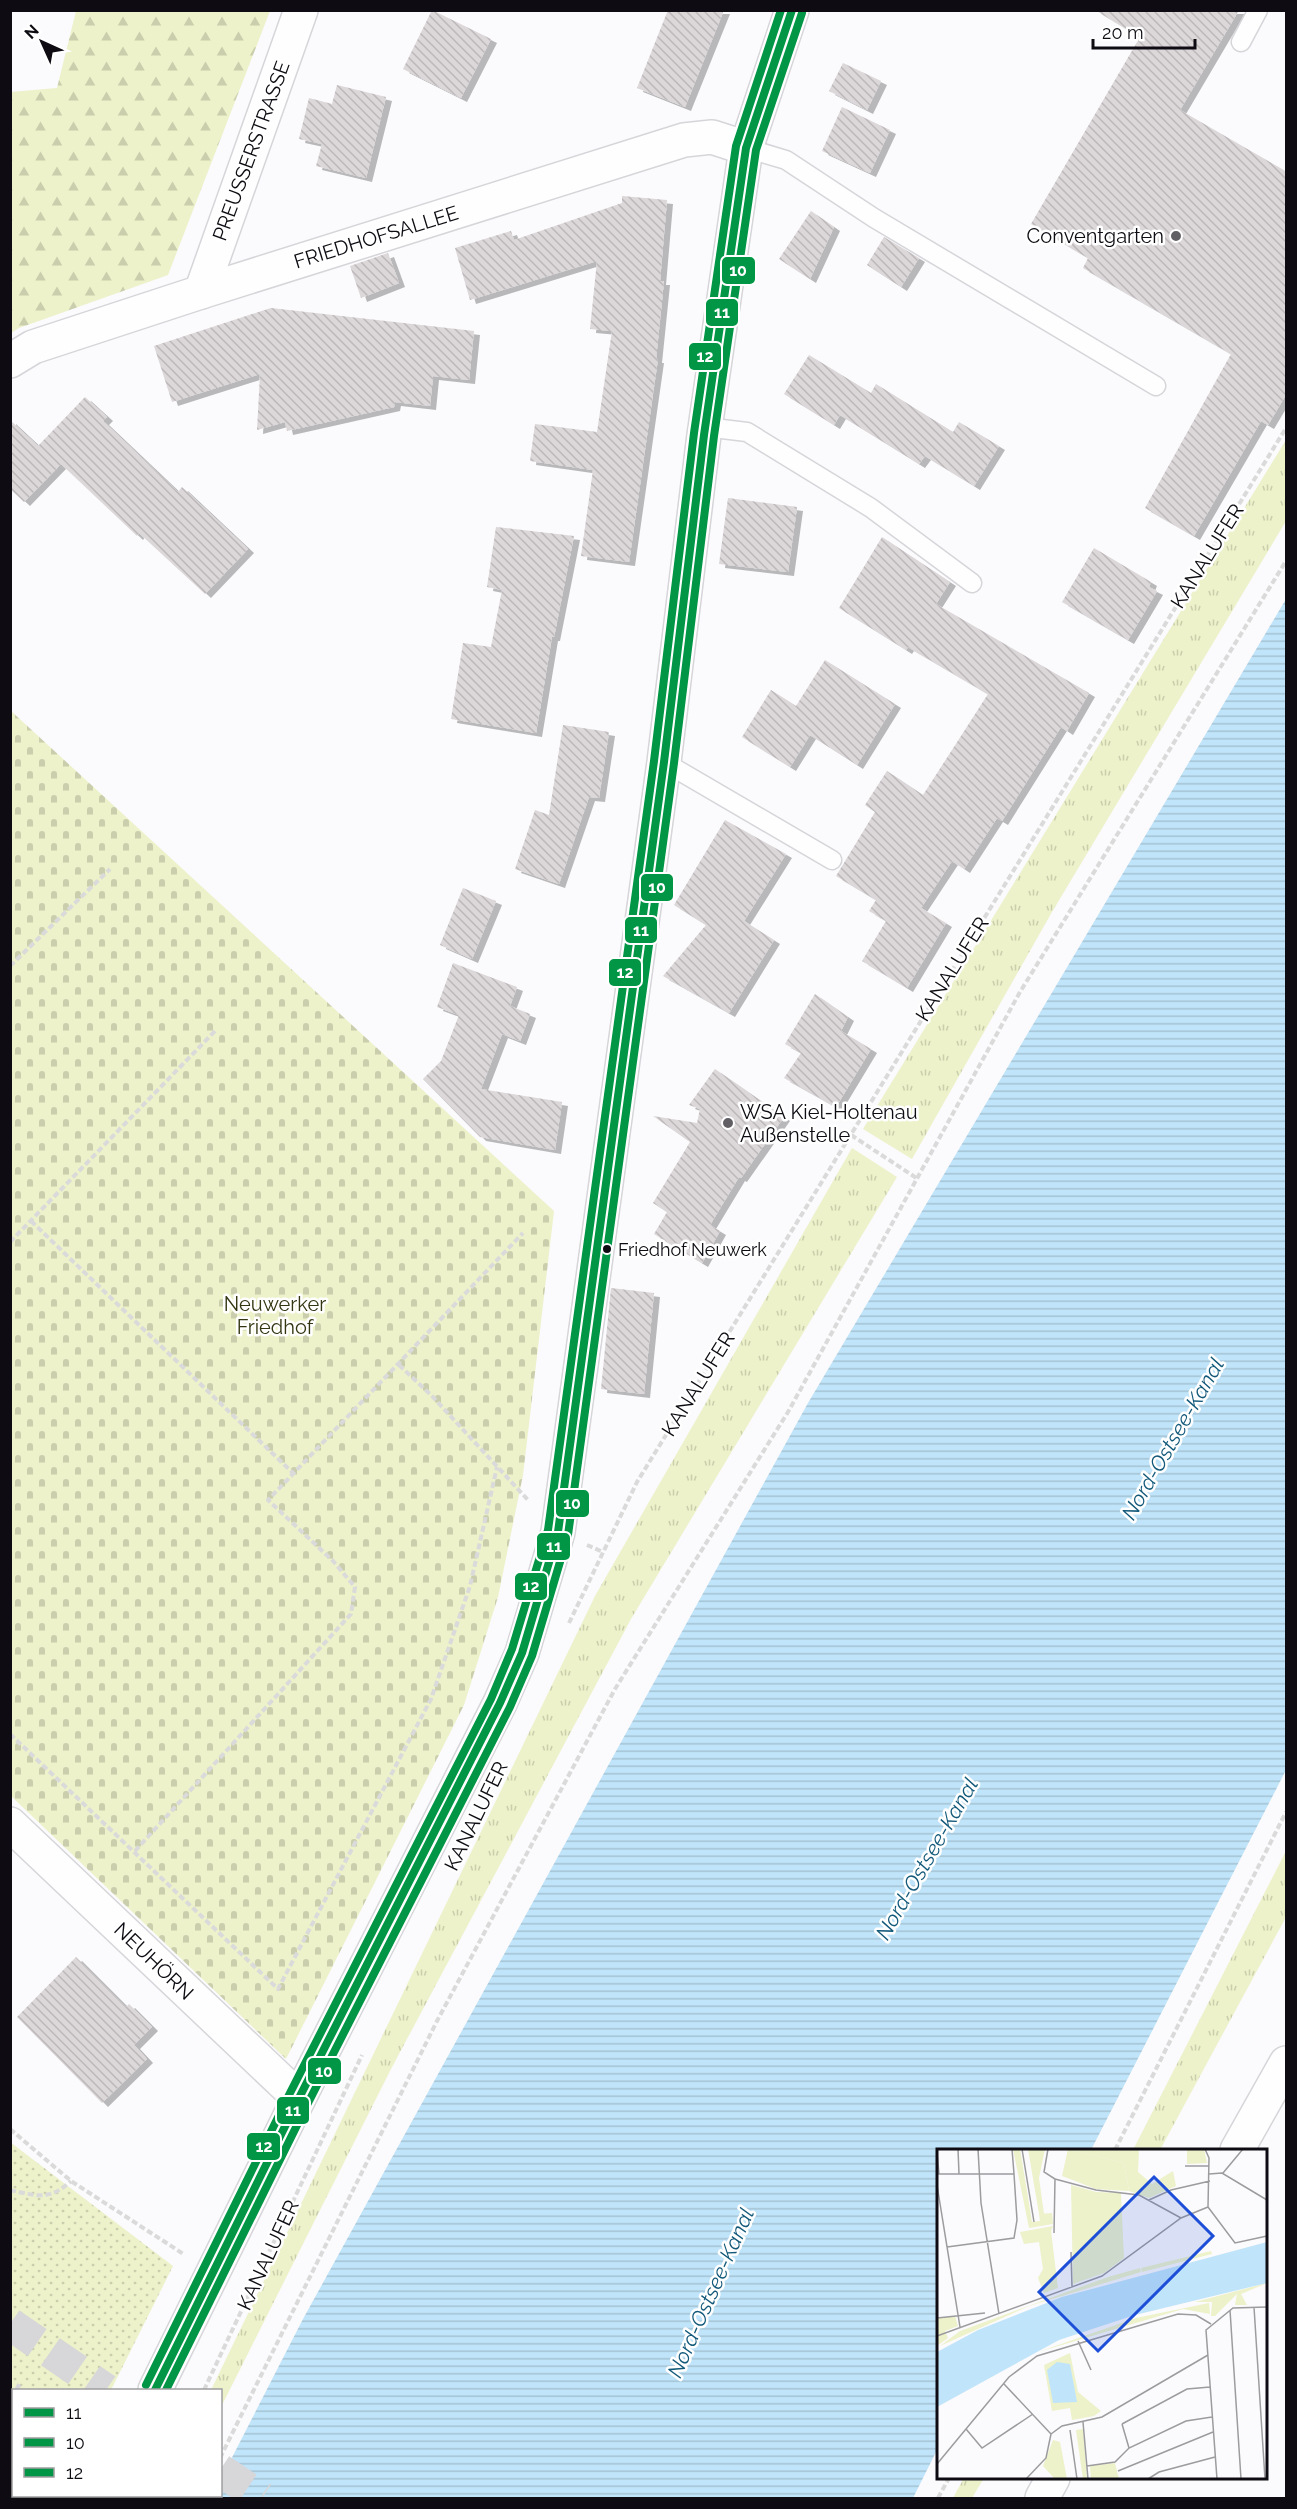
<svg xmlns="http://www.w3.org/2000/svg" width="1297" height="2509" font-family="Raleway,sans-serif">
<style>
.commercial{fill:#fdf3ea}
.grass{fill:url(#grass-tufts)}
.forest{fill:url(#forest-firs)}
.cemetery{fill:url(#cemetery-stones)}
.park{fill:url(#park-dots)}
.water{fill:url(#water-rules)}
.building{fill:url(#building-back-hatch);filter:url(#shadow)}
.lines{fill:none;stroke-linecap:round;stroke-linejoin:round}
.highway-tunnel{stroke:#d7d6d9;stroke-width:33;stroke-dasharray:33 16;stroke-linecap:butt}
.lane-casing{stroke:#d6d5d9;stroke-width:21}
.street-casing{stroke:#d6d5d9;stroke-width:36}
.secondary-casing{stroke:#d6d5d9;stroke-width:36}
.path{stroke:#dadada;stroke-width:4;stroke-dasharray:6 3;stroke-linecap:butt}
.lane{stroke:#fefeff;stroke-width:18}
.street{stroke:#fefeff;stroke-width:33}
.secondary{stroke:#fefeff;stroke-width:33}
.bus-1-casing{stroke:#fff;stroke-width:12}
.bus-2-casing{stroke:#fff;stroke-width:12}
.bus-3-casing{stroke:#fff;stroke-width:12}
.bus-1{stroke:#009646;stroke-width:8}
.bus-2{stroke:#009646;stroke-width:8}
.bus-3{stroke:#009646;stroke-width:8}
.poi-dot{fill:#615f64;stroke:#fff;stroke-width:2}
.bus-dot{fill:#0e0c12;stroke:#fff;stroke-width:2}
.labels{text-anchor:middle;stroke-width:5;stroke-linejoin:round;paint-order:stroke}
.bus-label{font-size:18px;fill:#0e0c12;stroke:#fff;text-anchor:start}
.street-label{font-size:20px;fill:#0e0c12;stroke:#fff}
.poi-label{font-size:20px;fill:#0e0c12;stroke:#fff;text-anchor:end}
.park-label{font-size:20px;fill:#333611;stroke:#fff}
.water-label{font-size:21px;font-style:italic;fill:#12597a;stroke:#fff}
.inset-road{fill:none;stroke:#9c9b9e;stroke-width:1.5}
.view{fill:#1d4ed8;fill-opacity:0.15;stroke:#1d4ed8;stroke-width:3}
.inset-edge{fill:none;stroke:#0e0c12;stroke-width:3}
.line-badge{stroke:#fff;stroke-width:2}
.badge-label{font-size:16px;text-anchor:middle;font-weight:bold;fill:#fff}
</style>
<defs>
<pattern id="grass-tufts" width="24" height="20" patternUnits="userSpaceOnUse" patternTransform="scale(1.5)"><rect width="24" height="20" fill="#edf2ca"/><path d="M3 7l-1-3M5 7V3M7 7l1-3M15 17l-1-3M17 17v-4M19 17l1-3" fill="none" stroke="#caceac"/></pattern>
<pattern id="forest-firs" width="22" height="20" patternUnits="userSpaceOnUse" patternTransform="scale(1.5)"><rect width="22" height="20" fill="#edf2ca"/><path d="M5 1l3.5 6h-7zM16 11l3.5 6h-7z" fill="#caceac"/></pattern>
<pattern id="cemetery-stones" width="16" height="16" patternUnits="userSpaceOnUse" patternTransform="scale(1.5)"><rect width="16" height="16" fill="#edf2ca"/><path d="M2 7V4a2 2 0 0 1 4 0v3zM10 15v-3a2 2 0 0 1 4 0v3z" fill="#caceac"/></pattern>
<pattern id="park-dots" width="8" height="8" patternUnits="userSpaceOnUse" patternTransform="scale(1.5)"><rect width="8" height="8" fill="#edf2ca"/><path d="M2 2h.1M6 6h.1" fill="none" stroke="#caceac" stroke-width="1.8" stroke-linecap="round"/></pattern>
<pattern id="water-rules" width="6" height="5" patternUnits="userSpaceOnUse" patternTransform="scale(1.5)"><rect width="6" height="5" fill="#c0e4f9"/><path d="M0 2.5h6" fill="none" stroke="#a4c2d4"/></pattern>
<pattern id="building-back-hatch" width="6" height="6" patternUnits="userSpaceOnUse" patternTransform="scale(1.5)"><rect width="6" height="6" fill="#dcd7d8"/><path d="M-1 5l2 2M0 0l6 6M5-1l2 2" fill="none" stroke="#bcb7b8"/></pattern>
<filter id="shadow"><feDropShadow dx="6" dy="4" stdDeviation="0" flood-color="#0004"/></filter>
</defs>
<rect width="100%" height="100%" fill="#fbfafc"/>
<!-- commercial -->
<path class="commercial" d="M 11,2449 L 13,2451 L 14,2496 L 60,2496 L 58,2498 L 11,2498 Z"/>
<!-- grass -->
<g class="grass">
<path d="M 1286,440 L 1286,521 L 1052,912 L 912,1159 L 863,1129 Z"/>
<path d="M 852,1148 L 897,1177 L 631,1619 L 391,2069 L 221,2407 L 220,2390 L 211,2390 L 595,1596 Z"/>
<path d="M 1286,1851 L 1286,1917 L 1160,2150 L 1133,2150 Z"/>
<path d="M 964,2478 L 984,2478 L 972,2498 L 953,2498 Z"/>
</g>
<!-- forest -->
<path class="forest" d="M 76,11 L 270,11 L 168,275 L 19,328 L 11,333 L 11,92 L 57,88 Z"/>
<!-- cemetery -->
<path class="cemetery" d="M 11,711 L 554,1211 L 523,1475 L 498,1597 L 464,1705 L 286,2059 L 11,1796 Z"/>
<!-- park -->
<path class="park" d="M 10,2142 L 173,2266 L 111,2390 L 14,2390 L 13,2451 L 10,2449 Z"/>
<!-- water -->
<path class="water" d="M 1286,599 L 1286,1770 L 1091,2150 L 938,2150 L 938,2448 L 913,2498 L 210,2498 L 212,2496 L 220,2496 L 221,2479 L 303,2319 L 808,1403 Z"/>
<!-- building -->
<g class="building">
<path d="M 432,10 L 491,39 L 461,98 L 403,69 Z"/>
<path d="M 668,10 L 724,10 L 685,107 L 637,88 Z"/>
<path d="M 1095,10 L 1239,10 L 1180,110 L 1287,172 L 1287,393 L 1268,425 L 1261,421 L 1194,536 L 1145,508 L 1231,354 L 1083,268 L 1088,258 L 1031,224 L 1140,37 Z"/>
<path d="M 843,63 L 881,81 L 867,110 L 829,91 Z"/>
<path d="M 337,85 L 386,97 L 366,178 L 316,166 L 322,144 L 299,139 L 309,98 L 332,104 Z"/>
<path d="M 842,107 L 890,130 L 870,173 L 822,151 Z"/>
<path d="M 622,196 L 667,200 L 660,281 L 664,281 L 656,359 L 658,359 L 629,562 L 581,556 L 593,470 L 530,461 L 535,424 L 597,432 L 612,331 L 590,329 L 597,261 L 470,300 L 455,248 L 511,231 L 514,240 L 622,203 Z"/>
<path d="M 811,211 L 834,227 L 810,279 L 779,259 Z"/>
<path d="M 884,237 L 919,258 L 901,287 L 867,265 Z"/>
<path d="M 388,253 L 399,283 L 361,298 L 350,266 Z"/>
<path d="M 271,308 L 474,331 L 469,380 L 433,376 L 430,406 L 395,402 L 394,407 L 287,431 L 285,422 L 257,430 L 260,374 L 172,402 L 154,346 Z"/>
<path d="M 809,355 L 871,393 L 876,384 L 953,432 L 959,422 L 999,446 L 974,486 L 925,456 L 919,464 L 840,415 L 834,425 L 784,394 Z"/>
<path d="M 85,397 L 107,417 L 103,421 L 178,492 L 182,487 L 248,549 L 205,594 L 139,533 L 137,536 L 61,464 L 24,502 L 10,489 L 10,420 L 38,446 Z"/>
<path d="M 728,498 L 797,507 L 788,572 L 719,564 Z"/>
<path d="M 496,527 L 574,536 L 554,637 L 552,637 L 536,733 L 451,719 L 463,643 L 491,647 L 502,590 L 487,587 Z"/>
<path d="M 882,537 L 950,582 L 936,604 L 1089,693 L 1067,731 L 1061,727 L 1002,821 L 997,818 L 964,869 L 952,861 L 921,908 L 946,923 L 907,988 L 862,961 L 886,921 L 869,911 L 876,900 L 836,876 L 875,812 L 865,805 L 887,771 L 923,795 L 988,694 L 908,647 L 906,650 L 839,608 Z"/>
<path d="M 1094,548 L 1151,582 L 1149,587 L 1157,591 L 1128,640 L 1062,602 Z"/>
<path d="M 825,660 L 895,704 L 857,765 L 810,735 L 790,767 L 742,737 L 771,690 L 796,706 Z"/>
<path d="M 563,725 L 609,732 L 599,798 L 589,797 L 559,884 L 515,869 L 535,810 L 549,815 Z"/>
<path d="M 725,820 L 786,854 L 744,921 L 774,940 L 729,1013 L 663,976 L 706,925 L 674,905 Z"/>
<path d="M 463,888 L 496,901 L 472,959 L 440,945 Z"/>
<path d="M 453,963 L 517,987 L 510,1006 L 530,1014 L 520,1041 L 502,1034 L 481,1089 L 562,1102 L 555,1150 L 480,1137 L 423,1079 L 441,1061 L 459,1015 L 437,1007 Z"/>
<path d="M 815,994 L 848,1017 L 841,1031 L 871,1049 L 836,1107 L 784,1078 L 801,1053 L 785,1044 Z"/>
<path d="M 715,1069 L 784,1117 L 741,1178 L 739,1177 L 710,1225 L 720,1231 L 702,1263 L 654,1234 L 667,1212 L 653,1203 L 690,1142 L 653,1116 L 697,1123 L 700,1109 L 689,1105 Z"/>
<path d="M 611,1288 L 654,1293 L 644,1394 L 601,1389 Z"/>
<path d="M 76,1957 L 126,2007 L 129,2004 L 152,2027 L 134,2045 L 147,2059 L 102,2103 L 17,2017 Z"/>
</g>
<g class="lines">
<!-- highway-tunnel -->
<g class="highway-tunnel">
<path d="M 10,2324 L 106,2390"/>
<path d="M 10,2398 L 14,2400"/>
<path d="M 220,2470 L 262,2498"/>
<path d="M 149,2496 L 153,2498"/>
</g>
<defs>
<g id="lane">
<path d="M 1241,42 L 1258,10"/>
<path d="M 746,148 L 786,160 L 874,218 L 1156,386"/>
<path d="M 705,427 L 747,432 L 871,508 L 972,583"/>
<path d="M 664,762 L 832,860"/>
</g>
<g id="street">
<path d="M 201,292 L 301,10"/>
<path d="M 10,361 L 33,347 L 201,292 L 684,140 L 712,137 L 746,148"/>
<path d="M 10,1824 L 299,2098"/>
<path d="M 1237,2150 L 1286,2063"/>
<path d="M 1042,2498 L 1053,2478"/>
</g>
<g id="secondary">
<path d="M 155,2390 L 299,2098 L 500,1703 L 522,1653 L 558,1532 L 664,762 L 704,435 L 746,148 L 792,10"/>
<path d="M 102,2498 L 104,2496"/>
</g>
</defs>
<!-- lane casing -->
<use href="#lane" class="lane-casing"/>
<!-- street casing -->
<use href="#street" class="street-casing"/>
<!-- secondary casing -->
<use href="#secondary" class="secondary-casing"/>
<!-- path -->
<g class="path">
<path d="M 10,966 L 110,869"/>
<path d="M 851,1135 L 918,1179"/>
<path d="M 31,1221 L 294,1474"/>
<path d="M 10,1242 L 217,1029"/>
<path d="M 399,1365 L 432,1396 L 528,1500"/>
<path d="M 587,1545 L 603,1552"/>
<path d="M 569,1623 L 637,1482 L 1286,428"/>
<path d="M 10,1734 L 278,1989 L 431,1699 L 470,1586 L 497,1467"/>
<path d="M 135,1851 L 351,1614 L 355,1587 L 333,1561 L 268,1500 L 523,1233"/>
<path d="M 10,2129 L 71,2181 L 185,2255"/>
<path d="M 1115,2150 L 1286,1812"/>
<path d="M 10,2190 C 37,2196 49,2201 71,2181"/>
<path d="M 204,2390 L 362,2055"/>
<path d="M 220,2458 L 437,2021 L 615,1689 L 788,1412 L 1020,992 L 1286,561"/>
<path d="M 153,2498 L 154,2496"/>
<path d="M 200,2498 L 201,2496"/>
<path d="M 938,2498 L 949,2478"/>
</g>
<!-- lane -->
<use href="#lane" class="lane"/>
<!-- street -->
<use href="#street" class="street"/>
<!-- secondary -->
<use href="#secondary" class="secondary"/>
<defs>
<path id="bus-1" d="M 155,2390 L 299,2098 L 500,1703 L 522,1653 L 558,1532 L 664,762 L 704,435 L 746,148 L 792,10"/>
<path id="bus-2" d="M 166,2390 L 308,2103 L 510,1707 L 532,1656 L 568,1535 L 674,763 L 714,436 L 756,150 L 802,13"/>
<path id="bus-3" d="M 146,2385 L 290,2093 L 491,1699 L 512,1649 L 548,1530 L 654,761 L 694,433 L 736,146 L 781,10"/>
</defs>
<!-- bus-1 casing -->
<use href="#bus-1" class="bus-1-casing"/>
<!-- bus-2 casing -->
<use href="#bus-2" class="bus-2-casing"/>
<!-- bus-3 casing -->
<use href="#bus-3" class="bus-3-casing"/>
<!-- bus-1 -->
<use href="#bus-1" class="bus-1"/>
<!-- bus-2 -->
<use href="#bus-2" class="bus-2"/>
<!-- bus-3 -->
<use href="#bus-3" class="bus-3"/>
</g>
<!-- markers -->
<g class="poi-dot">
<circle cx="1176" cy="236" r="6"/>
<circle cx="728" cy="1123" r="6"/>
</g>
<circle class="bus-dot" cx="607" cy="1249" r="5"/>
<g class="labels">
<!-- bus labels -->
<g class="bus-label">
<text x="618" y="1256">Friedhof Neuwerk</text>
</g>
<!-- street labels -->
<g class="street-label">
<text transform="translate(251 151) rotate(-70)" y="7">PREUSSERSTRASSE</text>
<text transform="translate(376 237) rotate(-17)" y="7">FRIEDHOFSALLEE</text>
<text transform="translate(1207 556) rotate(-58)" y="7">KANALUFER</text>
<text transform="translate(952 969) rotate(-58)" y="7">KANALUFER</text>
<text transform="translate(698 1384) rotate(-58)" y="7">KANALUFER</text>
<text transform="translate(476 1816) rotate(-64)" y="7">KANALUFER</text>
<text transform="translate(154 1961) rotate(44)" y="7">NEUHÖRN</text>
<text transform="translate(268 2255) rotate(-65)" y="7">KANALUFER</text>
</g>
<!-- poi labels -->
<g class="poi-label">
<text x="1164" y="243">Conventgarten</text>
<text x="740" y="1119" text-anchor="start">WSA Kiel-Holtenau<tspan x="740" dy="23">Außenstelle</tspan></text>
</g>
<!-- park labels -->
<g class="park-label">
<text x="275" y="1311">Neuwerker<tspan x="275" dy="23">Friedhof</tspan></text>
</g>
<!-- water labels -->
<g class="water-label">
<text transform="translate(1173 1439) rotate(-60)" y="7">Nord-Ostsee-Kanal</text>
<text transform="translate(927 1859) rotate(-60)" y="7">Nord-Ostsee-Kanal</text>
<text transform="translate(711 2293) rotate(-66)" y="7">Nord-Ostsee-Kanal</text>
</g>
</g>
<!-- overview -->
<g transform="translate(937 2149)">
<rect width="330" height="330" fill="#fbfafc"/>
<path d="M 76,0 L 83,0 L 95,73 L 103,72 L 102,65 L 115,64 L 116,75 L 92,79 ZM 250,0 L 267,0 L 270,14 L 250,15 ZM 274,102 L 275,105 L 205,123 L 204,119 ZM 203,119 L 204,123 L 92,157 L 3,197 L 23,182 L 171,128 ZM 330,134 L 304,145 L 310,156 L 298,156 L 300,145 L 278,167 L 274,167 L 275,153 L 258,153 ZM 272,154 L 273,165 L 246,160 L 101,203 L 199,169 Z" fill="#edf2ca"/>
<path d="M 91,0 L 108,0 L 102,29 L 107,65 L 102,65 ZM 130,0 L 202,0 L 201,23 L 215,35 L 236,22 L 239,37 L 212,49 L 192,42 L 187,14 ZM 18,167 L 21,177 L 8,182 L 11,189 L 0,197 L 0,169 ZM 146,280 L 150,330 L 146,330 L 139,281 ZM 116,291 L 123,293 L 130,330 L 118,330 L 106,317 Z" fill="#edf2ca"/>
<path d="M 131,0 L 187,14 L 192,42 L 159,40 L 125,27 ZM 134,36 L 159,43 L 184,44 L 187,109 L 167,124 L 136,135 ZM 178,314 L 182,330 L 154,330 L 153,317 Z" fill="#edf2ca"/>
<path d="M 116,77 L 114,82 L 121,139 L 107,144 L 101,129 L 106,120 L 102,93 L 87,95 L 83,83 Z" fill="#edf2ca"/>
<path d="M 133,204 L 141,243 L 164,262 L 157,267 L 135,271 L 133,259 L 115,262 L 107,216 Z" fill="#edf2ca"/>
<path d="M 330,93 L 330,134 L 198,166 L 122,191 L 0,258 L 0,203 L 41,181 L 125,148 ZM 120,213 L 133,215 L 140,253 L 116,254 L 110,221 Z" fill="#c0e4f9"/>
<path class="inset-road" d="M 21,0 L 22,25M 41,0 L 44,54 L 62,165M 85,0 L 97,73M 111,0 L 107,23 L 118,30 L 117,84M 268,0 L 272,9 L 271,58M 0,4 L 2,25M 248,17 L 272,17M 286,24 L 306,0M 0,25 L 77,25 L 75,0M 272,25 L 285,24 L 330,51M 118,30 L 159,41 L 202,46 L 244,69M 0,36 L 23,178M 212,51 L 234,41 L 273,32M 271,58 L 298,94 L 330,87M 10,98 L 77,89 L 80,71 L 77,25M 134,103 L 135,138M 317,158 L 328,330M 293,161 L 304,330M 0,169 L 48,164M 0,187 L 165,127 L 244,69 L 271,58M 141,192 L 154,221M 67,235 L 114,285M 146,273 L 151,330M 185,275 L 250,240 L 273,238M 185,275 L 192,299M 29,280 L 45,299 L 96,265M 133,281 L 140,330M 114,285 L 125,277 L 165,268 L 271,206M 0,315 L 72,228 L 100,207 L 241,165 L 259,166 L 274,175M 150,317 L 178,313 L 192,299 L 249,272 L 275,268M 181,322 L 276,283M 89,330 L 109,309 L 114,285M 211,330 L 222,323 L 278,308M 280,330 L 269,181 L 296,159 L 330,158"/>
<path class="view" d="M 217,28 L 276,87 L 161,202 L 102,143 Z"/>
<rect width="330" height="330" class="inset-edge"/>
</g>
<g class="line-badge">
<rect x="721" y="256" width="35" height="29" rx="6" fill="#009646"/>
<rect x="705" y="298" width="34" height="29" rx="6" fill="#009646"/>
<rect x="688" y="342" width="34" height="29" rx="6" fill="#009646"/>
<rect x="640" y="873" width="34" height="29" rx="6" fill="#009646"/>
<rect x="624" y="916" width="34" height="28" rx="6" fill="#009646"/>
<rect x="608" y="958" width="34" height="29" rx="6" fill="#009646"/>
<rect x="555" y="1489" width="35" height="29" rx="6" fill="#009646"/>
<rect x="536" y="1532" width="35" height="29" rx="6" fill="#009646"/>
<rect x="514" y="1572" width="34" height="29" rx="6" fill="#009646"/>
<rect x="307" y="2057" width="35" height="28" rx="6" fill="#009646"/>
<rect x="276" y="2096" width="34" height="29" rx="6" fill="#009646"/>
<rect x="246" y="2132" width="35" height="29" rx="6" fill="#009646"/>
</g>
<g class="badge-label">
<text x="738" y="276">10</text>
<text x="722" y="318">11</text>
<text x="705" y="362">12</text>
<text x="657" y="893">10</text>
<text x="641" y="936">11</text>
<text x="625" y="978">12</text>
<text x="572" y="1509">10</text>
<text x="554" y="1552">11</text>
<text x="531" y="1592">12</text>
<text x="324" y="2077">10</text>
<text x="293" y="2116">11</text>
<text x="264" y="2152">12</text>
</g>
<!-- border -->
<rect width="1297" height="2509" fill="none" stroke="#0e0c12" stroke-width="24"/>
<!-- legend -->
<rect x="12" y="2389" width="210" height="108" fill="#ffffff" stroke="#9f9ea0" stroke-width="1.5"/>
<rect x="24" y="2408" width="30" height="9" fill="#009646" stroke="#9f9ea0" stroke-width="1.5"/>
<text x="66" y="2419" font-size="18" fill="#0e0c12">11</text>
<rect x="24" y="2438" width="30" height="9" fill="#009646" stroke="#9f9ea0" stroke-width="1.5"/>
<text x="66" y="2449" font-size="18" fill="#0e0c12">10</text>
<rect x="24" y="2468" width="30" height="9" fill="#009646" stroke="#9f9ea0" stroke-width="1.5"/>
<text x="66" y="2479" font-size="18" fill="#0e0c12">12</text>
<!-- north arrow -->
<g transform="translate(42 42) rotate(315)" stroke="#ffffff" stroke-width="4.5" paint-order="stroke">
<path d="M0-4.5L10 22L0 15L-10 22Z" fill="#0e0c12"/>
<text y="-9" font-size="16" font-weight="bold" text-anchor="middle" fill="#0e0c12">N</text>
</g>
<!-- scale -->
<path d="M1093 39v9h102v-9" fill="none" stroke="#0e0c12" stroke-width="3"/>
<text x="1102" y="39" font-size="18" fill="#0e0c12" stroke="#ffffff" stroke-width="4.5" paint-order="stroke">20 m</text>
</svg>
